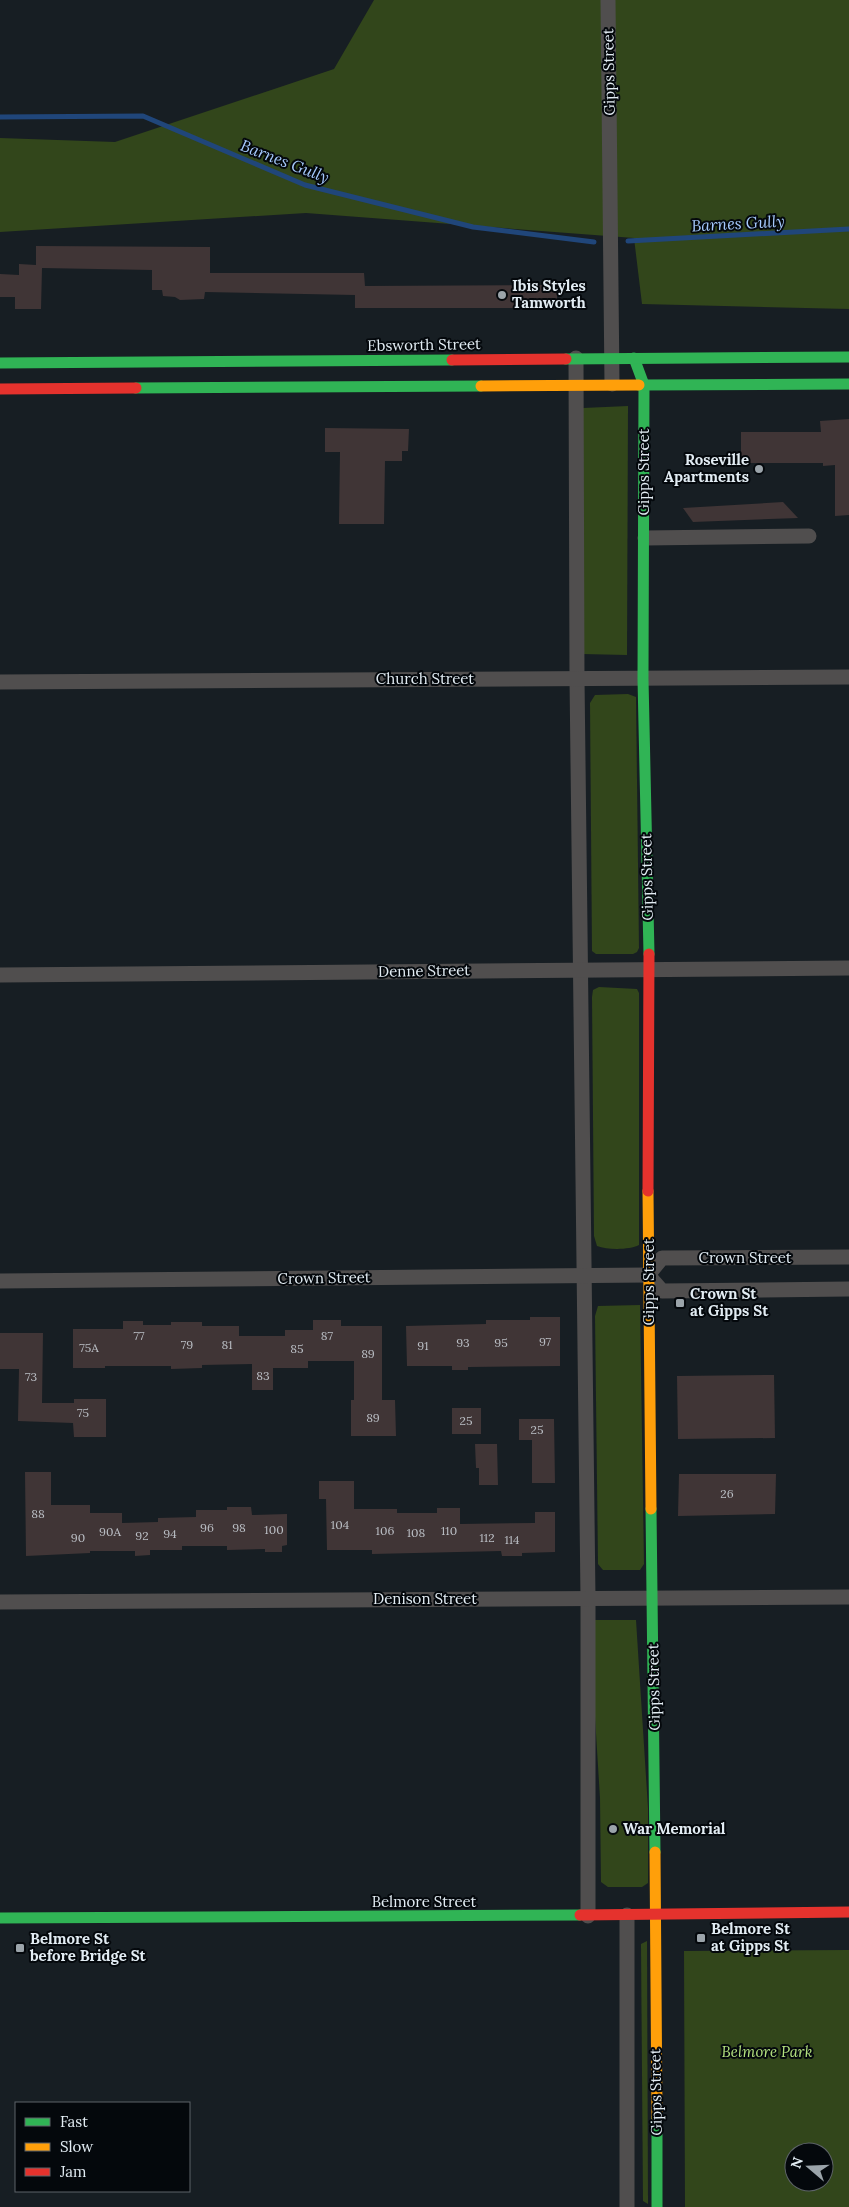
<svg xmlns="http://www.w3.org/2000/svg" width="849" height="2207" font-family="Lora,serif">
<style>
.green{fill:#32461b;fill-rule:evenodd}
.lines{fill:none;stroke-linecap:round;stroke-linejoin:round}
.stream{stroke:#20467a;stroke-width:5}
.building{fill:#403536}
.street{stroke:#504e4e;stroke-width:15}
.fast{stroke:#30b455;stroke-width:11}
.slow{stroke:#ff9f0a;stroke-width:11}
.jam{stroke:#e5322d;stroke-width:11}
.poi-dot{fill:#9ba4aa;stroke:#04080c;stroke-width:2}
.labels{text-anchor:middle;stroke-width:4;stroke-linejoin:round;paint-order:stroke}
.number-label{font-size:12px;fill:#babec4}
.street-label{font-size:15px;fill:#e2ecf3;stroke:#04080c}
.poi-label{font-size:15px;font-weight:bold;fill:#e2ecf3;stroke:#04080c;text-anchor:start}
.park-label{font-size:15px;font-style:italic;fill:#b3e17f;stroke:#04080c}
.water-label{font-size:16px;font-style:italic;fill:#a5c9fc;stroke:#04080c}
</style>
<rect width="100%" height="100%" fill="#171e23"/>
<!-- green -->
<g class="green">
<path d="M 374,0 L 849,0 L 849,309 L 642,304 L 634,238 L 306,213 L 0,232 L 0,138 L 115,142 L 334,69 Z"/>
<path d="M 628,406 L 627,655 L 582,654 L 583,408 Z"/>
<path d="M 628,694 L 636,697 L 639,948 L 637,952 L 633,954 L 596,954 L 592,951 L 590,703 L 595,695 Z"/>
<path d="M 599,987 L 637,989 L 639,993 L 639,1245 C 629,1250 608,1250 597,1246 L 594,1236 L 592,997 L 593,990 Z"/>
<path d="M 640,1305 L 644,1564 L 640,1570 L 603,1570 L 598,1564 L 595,1316 L 598,1306 Z"/>
<path d="M 589,1620 L 636,1620 L 648,1808 L 648,1883 L 642,1887 L 608,1887 L 601,1882 L 600,1798 Z"/>
<path d="M 647,1941 L 648,2204 L 643,2201 L 641,1944 Z"/>
<path d="M 849,1950 L 849,2207 L 685,2207 L 684,1951 ZM 794,2152 L 824,2152 L 824,2182 L 794,2182 Z"/>
</g>
<g class="lines">
<!-- stream -->
<g class="stream">
<path d="M 0,117 L 143,116 L 305,185 L 473,227 L 594,242"/>
<path d="M 628,241 L 849,229"/>
</g>
</g>
<!-- building -->
<g class="building">
<path d="M 36,246 L 210,247 L 210,273 L 364,273 L 365,286 L 557,285 L 557,308 L 355,308 L 355,295 L 205,292 L 204,299 L 180,300 L 175,297 L 163,296 L 162,290 L 152,290 L 152,270 L 42,268 L 41,309 L 15,309 L 15,297 L 0,297 L 0,274 L 19,275 L 19,264 L 36,265 Z"/>
<path d="M 849,419 L 849,515 L 835,516 L 835,465 L 823,466 L 823,463 L 741,463 L 741,432 L 821,432 L 820,421 Z"/>
<path d="M 325,428 L 409,429 L 408,451 L 402,451 L 402,461 L 385,461 L 384,524 L 339,524 L 340,452 L 325,452 Z"/>
<path d="M 783,502 L 798,518 L 693,522 L 683,508 Z"/>
<path d="M 530,1317 L 560,1317 L 560,1366 L 468,1367 L 468,1370 L 452,1370 L 452,1366 L 407,1366 L 406,1326 L 486,1324 L 486,1320 L 530,1320 Z"/>
<path d="M 313,1320 L 341,1320 L 341,1326 L 382,1326 L 382,1400 L 395,1400 L 396,1436 L 351,1436 L 351,1400 L 354,1400 L 354,1361 L 308,1361 L 308,1368 L 273,1368 L 273,1390 L 252,1390 L 252,1364 L 202,1365 L 202,1368 L 171,1369 L 171,1366 L 105,1366 L 105,1368 L 73,1368 L 73,1329 L 123,1329 L 123,1321 L 143,1321 L 143,1325 L 171,1325 L 171,1322 L 202,1322 L 202,1326 L 239,1326 L 239,1336 L 285,1336 L 285,1330 L 313,1330 Z"/>
<path d="M 0,1333 L 43,1333 L 42,1403 L 74,1403 L 74,1399 L 106,1399 L 106,1437 L 74,1437 L 73,1423 L 18,1421 L 19,1369 L 0,1369 Z"/>
<path d="M 774,1375 L 775,1438 L 678,1439 L 677,1376 Z"/>
<rect x="452" y="1408" width="29" height="26"/>
<path d="M 519,1419 L 554,1419 L 555,1483 L 532,1483 L 532,1440 L 519,1440 Z"/>
<path d="M 475,1444 L 497,1444 L 498,1485 L 479,1485 L 479,1468 L 476,1468 Z"/>
<path d="M 25,1472 L 51,1472 L 51,1505 L 90,1505 L 90,1513 L 122,1513 L 122,1523 L 158,1522 L 158,1518 L 196,1517 L 196,1510 L 227,1510 L 227,1507 L 251,1507 L 252,1515 L 287,1514 L 287,1545 L 282,1546 L 282,1552 L 265,1552 L 265,1549 L 227,1550 L 227,1546 L 182,1546 L 182,1550 L 150,1550 L 150,1555 L 135,1556 L 135,1551 L 90,1551 L 90,1553 L 26,1556 Z"/>
<path d="M 679,1474 L 776,1474 L 775,1514 L 678,1516 Z"/>
<path d="M 319,1481 L 354,1481 L 354,1509 L 397,1509 L 397,1513 L 437,1513 L 437,1508 L 460,1508 L 460,1524 L 535,1523 L 535,1512 L 555,1512 L 555,1552 L 522,1553 L 522,1556 L 502,1556 L 501,1551 L 372,1554 L 372,1550 L 327,1550 L 326,1499 L 319,1499 Z"/>
</g>
<g class="lines">
<!-- street -->
<g class="street">
<path d="M 608,0 L 612,384"/>
<path d="M 576,358 L 577,678 L 588,1598 L 588,1916"/>
<path d="M 645,538 L 809,536"/>
<path d="M 0,682 L 849,677"/>
<path d="M 0,975 L 849,968"/>
<path d="M 648,1275 L 662,1258 L 849,1257"/>
<path d="M 648,1275 L 662,1291 L 849,1289"/>
<path d="M 0,1281 L 648,1275"/>
<path d="M 0,1602 L 849,1597"/>
<path d="M 627,1915 L 627,2207"/>
</g>
<!-- fast -->
<g class="fast">
<path d="M 634,358 L 644,385 L 643,679 L 649,954"/>
<path d="M 566,359 L 849,357"/>
<path d="M 0,363 L 452,360"/>
<path d="M 639,385 L 849,384"/>
<path d="M 136,388 L 481,386"/>
<path d="M 651,1509 L 655,1852"/>
<path d="M 0,1918 L 580,1915"/>
<path d="M 657,2118 L 657,2207"/>
</g>
<!-- slow -->
<g class="slow">
<path d="M 481,386 L 639,385"/>
<path d="M 648,1191 L 651,1509"/>
<path d="M 655,1852 L 657,2118"/>
</g>
<!-- jam -->
<g class="jam">
<path d="M 452,360 L 566,359"/>
<path d="M 0,389 L 136,388"/>
<path d="M 648,1191 L 649,954"/>
<path d="M 580,1915 L 849,1912"/>
</g>
</g>
<!-- markers -->
<g class="poi-dot">
<circle cx="502" cy="295" r="5"/>
<circle cx="759" cy="469" r="5"/>
<rect x="675" y="1298" width="10" height="10" rx="2.5"/>
<circle cx="613" cy="1829" r="5"/>
<rect x="696" y="1933" width="10" height="10" rx="2.5"/>
<rect x="15" y="1943" width="10" height="10" rx="2.5"/>
</g>
<g class="labels">
<!-- number labels -->
<g class="number-label">
<text x="139" y="1340">77</text>
<text x="327" y="1340">87</text>
<text x="545" y="1346">97</text>
<text x="463" y="1347">93</text>
<text x="501" y="1347">95</text>
<text x="187" y="1349">79</text>
<text x="227" y="1349">81</text>
<text x="423" y="1350">91</text>
<text x="89" y="1352">75A</text>
<text x="297" y="1353">85</text>
<text x="368" y="1358">89</text>
<text x="263" y="1380">83</text>
<text x="31" y="1381">73</text>
<text x="83" y="1417">75</text>
<text x="373" y="1422">89</text>
<text x="466" y="1425">25</text>
<text x="537" y="1434">25</text>
<text x="727" y="1498">26</text>
<text x="38" y="1518">88</text>
<text x="340" y="1529">104</text>
<text x="207" y="1532">96</text>
<text x="239" y="1532">98</text>
<text x="274" y="1534">100</text>
<text x="385" y="1535">106</text>
<text x="449" y="1535">110</text>
<text x="110" y="1536">90A</text>
<text x="416" y="1537">108</text>
<text x="170" y="1538">94</text>
<text x="142" y="1540">92</text>
<text x="78" y="1542">90</text>
<text x="487" y="1542">112</text>
<text x="512" y="1544">114</text>
</g>
<!-- street labels -->
<g class="street-label">
<text transform="translate(609 72) rotate(-91)" y="5">Gipps Street</text>
<text transform="translate(424 345) rotate(-1)" y="5">Ebsworth Street</text>
<text transform="translate(644 472) rotate(-90)" y="5">Gipps Street</text>
<text x="425" y="684">Church Street</text>
<text transform="translate(647 877) rotate(-91)" y="5">Gipps Street</text>
<text transform="translate(424 971) rotate(-1)" y="5">Denne Street</text>
<text x="745" y="1263">Crown Street</text>
<text transform="translate(324 1278) rotate(-1)" y="5">Crown Street</text>
<text transform="translate(649 1282) rotate(-90)" y="5">Gipps Street</text>
<text x="425" y="1604">Denison Street</text>
<text transform="translate(654 1687) rotate(-91)" y="5">Gipps Street</text>
<text x="424" y="1907">Belmore Street</text>
<text transform="translate(656 2092) rotate(-91)" y="5">Gipps Street</text>
</g>
<!-- poi labels -->
<g class="poi-label">
<text x="512" y="291">Ibis Styles<tspan x="512" dy="17">Tamworth</tspan></text>
<text x="749" y="465" text-anchor="end">Roseville<tspan x="749" dy="17">Apartments</tspan></text>
<text x="690" y="1299">Crown St<tspan x="690" dy="17">at Gipps St</tspan></text>
<text x="623" y="1834">War Memorial</text>
<text x="711" y="1934">Belmore St<tspan x="711" dy="17">at Gipps St</tspan></text>
<text x="30" y="1944">Belmore St<tspan x="30" dy="17">before Bridge St</tspan></text>
</g>
<!-- park labels -->
<g class="park-label">
<text x="767" y="2057">Belmore Park</text>
</g>
<!-- water labels -->
<g class="water-label">
<text transform="translate(285 161) rotate(21)" y="6">Barnes Gully</text>
<text transform="translate(738 223) rotate(-3)" y="6">Barnes Gully</text>
</g>
</g>
<!-- legend -->
<rect x="15" y="2102" width="175" height="90" fill="#04080c" stroke="#5d6368"/>
<rect x="25" y="2118" width="25" height="8" fill="#30b455" stroke="#5d6368"/>
<text x="60" y="2127" font-size="15" fill="#e2ecf3">Fast</text>
<rect x="25" y="2143" width="25" height="8" fill="#ff9f0a" stroke="#5d6368"/>
<text x="60" y="2152" font-size="15" fill="#e2ecf3">Slow</text>
<rect x="25" y="2168" width="25" height="8" fill="#e5322d" stroke="#5d6368"/>
<text x="60" y="2177" font-size="15" fill="#e2ecf3">Jam</text>
<!-- north arrow -->
<g transform="translate(809 2167) rotate(289)"><circle r="24" fill="#04080c" stroke="#5d6368"/>
<path d="M0-4L9 19L0 12L-9 19Z" fill="#9ba4aa"/>
<text y="-8" font-size="14" font-weight="bold" text-anchor="middle" fill="#e2ecf3">N</text>
</g>
</svg>
